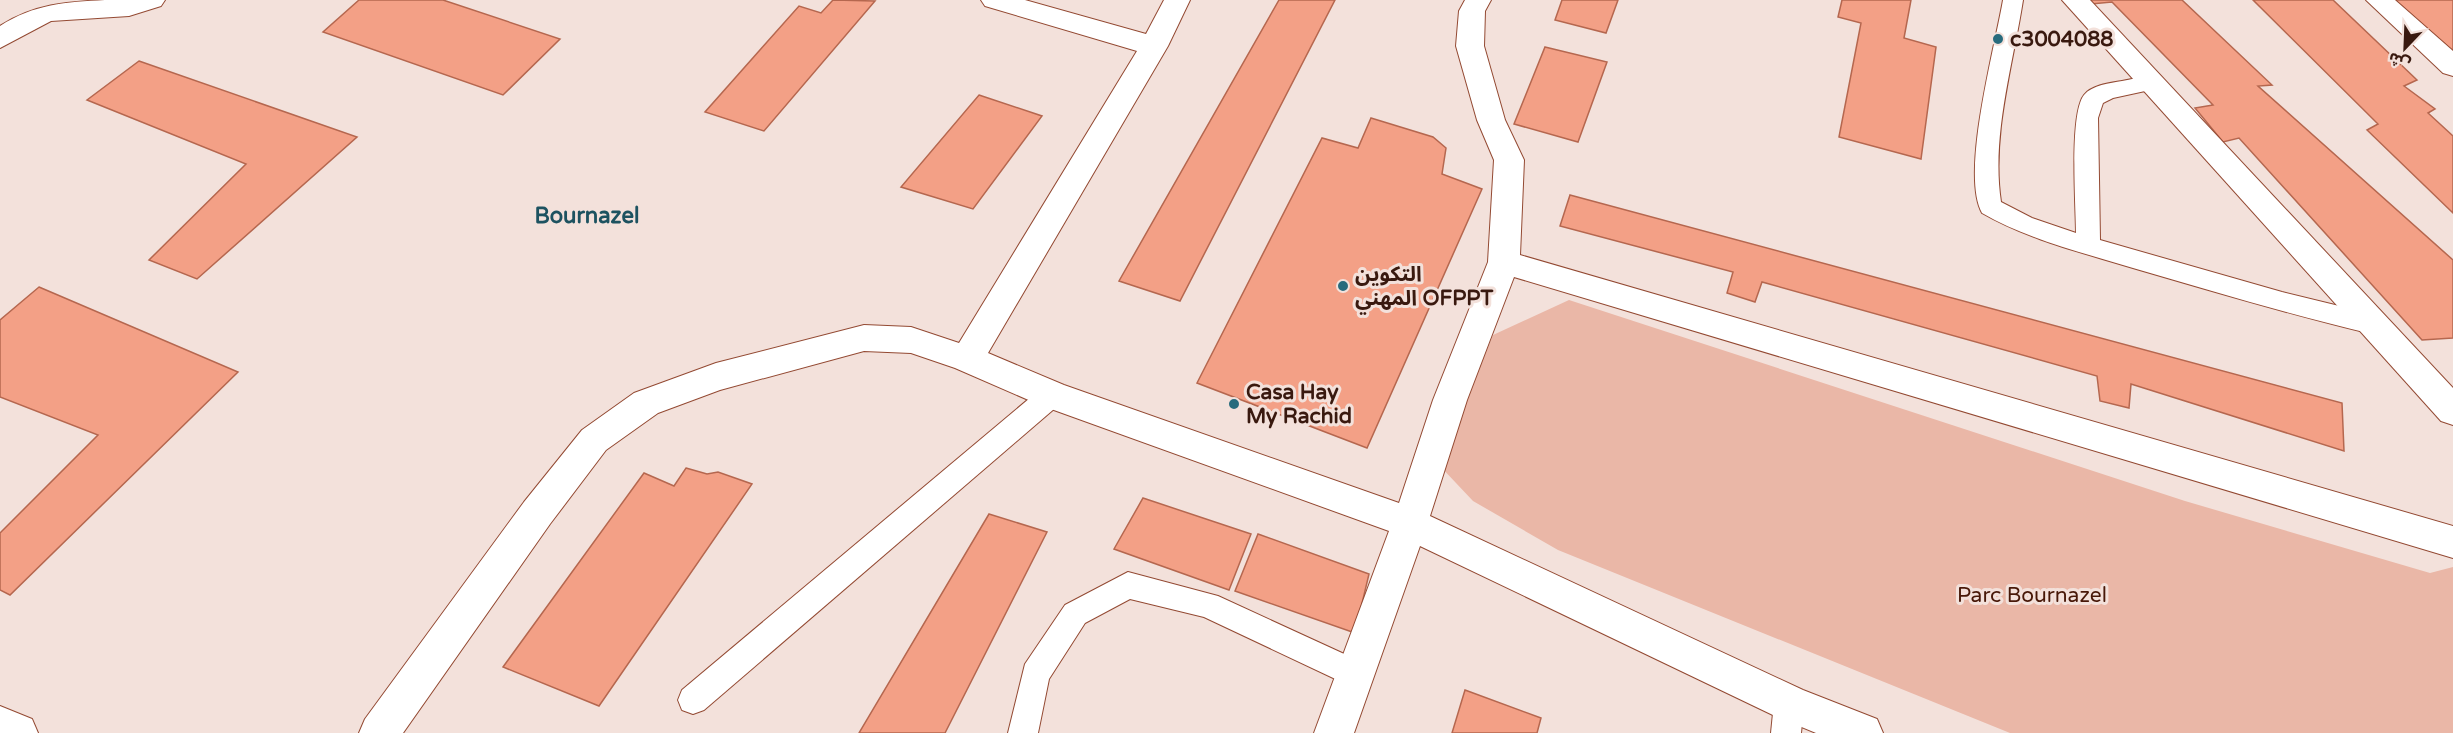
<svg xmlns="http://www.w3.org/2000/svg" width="2453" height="733" font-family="'Varela Round','Noto Sans Arabic',sans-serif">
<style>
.green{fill:#eab7a7}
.building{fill:#f3a086;stroke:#b5674f;stroke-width:1.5}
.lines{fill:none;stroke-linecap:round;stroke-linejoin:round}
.service-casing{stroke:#934932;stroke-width:2}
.minor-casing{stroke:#934932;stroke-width:2}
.service{fill:#fff;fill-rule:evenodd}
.minor{fill:#fff;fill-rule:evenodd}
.poi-dot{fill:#286b7d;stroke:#f3e1db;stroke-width:2}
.labels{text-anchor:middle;stroke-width:6;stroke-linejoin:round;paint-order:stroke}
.poi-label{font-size:21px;font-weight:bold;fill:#39190f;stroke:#f3e1db;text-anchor:start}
.park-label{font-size:21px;fill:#481808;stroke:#f3e1db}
.neighbourhood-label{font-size:22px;font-weight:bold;fill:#1d5260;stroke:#f3e1db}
</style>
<rect width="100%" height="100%" fill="#f3e1db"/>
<!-- green -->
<path class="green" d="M 1569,300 L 2185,501 L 2430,573 L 2453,567 L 2453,733 L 2010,733 L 1558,550 L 1473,501 L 1439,465 L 1493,335 Z"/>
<!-- building -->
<g class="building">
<path d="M 359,0 L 443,0 L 560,39 L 503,95 L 323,32 Z"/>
<path d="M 833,0 L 875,1 L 764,131 L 705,112 L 799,6 L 821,13 Z"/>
<path d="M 1279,0 L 1335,0 L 1180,301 L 1119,281 Z"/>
<path d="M 1562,0 L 1618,0 L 1606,33 L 1555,20 Z"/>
<path d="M 1842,0 L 1911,0 L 1904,38 L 1936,47 L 1921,159 L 1839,137 L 1861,23 L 1838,17 Z"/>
<path d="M 2088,0 L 2182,0 L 2272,85 L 2258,86 L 2453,260 L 2453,338 L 2422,340 L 2239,138 L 2223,142 L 2195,108 L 2213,105 L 2112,2 L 2091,4 Z"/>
<path d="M 2253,0 L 2333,0 L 2417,80 L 2404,86 L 2435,109 L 2428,113 L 2453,136 L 2453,213 L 2367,130 L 2378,124 Z"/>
<path d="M 2394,0 L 2453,0 L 2453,51 Z"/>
<path d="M 1545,47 L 1607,62 L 1578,142 L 1514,124 Z"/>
<path d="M 139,61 L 357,137 L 197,279 L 149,260 L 246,164 L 87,100 Z"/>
<path d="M 979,95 L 1042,116 L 973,209 L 901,187 Z"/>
<path d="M 1371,118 L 1433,137 L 1446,148 L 1442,174 L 1482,189 L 1367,448 L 1197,383 L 1322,138 L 1358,148 Z"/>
<path d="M 1570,195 L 2342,403 L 2344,451 L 2131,384 L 2129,408 L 2100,401 L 2097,376 L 1762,282 L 1755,302 L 1727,293 L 1733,272 L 1560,226 Z"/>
<path d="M 39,287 L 238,372 L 10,595 L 0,590 L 0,533 L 98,435 L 0,397 L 0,320 Z"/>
<path d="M 686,468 L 707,474 L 718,472 L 752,484 L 599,706 L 503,667 L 644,473 L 674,486 Z"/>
<path d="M 1143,498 L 1251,534 L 1229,590 L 1114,549 Z"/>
<path d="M 989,514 L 1047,532 L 945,733 L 859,733 Z"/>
<path d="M 1258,534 L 1369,574 L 1355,633 L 1235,591 Z"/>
<path d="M 1465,690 L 1541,718 L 1537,733 L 1452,733 Z"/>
</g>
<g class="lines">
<defs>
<g id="service">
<path d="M 2003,0 L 2023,0 C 2013,65 1991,136 2001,202 L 2032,218 L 2076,233 C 2076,206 2069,114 2084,95 C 2092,85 2110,83 2122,81 C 2134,79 2147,74 2159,78 L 2162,83 L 2159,88 L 2113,98 L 2103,103 L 2098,118 L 2100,240 L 2282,292 L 2372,314 L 2381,317 L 2384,324 L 2381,331 L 2372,334 C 2291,315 2212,291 2133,268 C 2081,252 2029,240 1982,213 C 1960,174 1995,47 2003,0 Z"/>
<path d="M 1052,384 L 1061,387 L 1065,395 L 1061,403 L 704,710 L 693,714 L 682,710 L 678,700 L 682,690 L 1043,387 Z"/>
<path d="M 1128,572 L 1218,596 L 1366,664 L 1371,674 L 1366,684 L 1356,688 L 1346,684 L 1204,617 L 1130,599 L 1085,623 L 1049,679 L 1038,733 L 1008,733 L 1025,664 L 1065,605 Z"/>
<path d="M 1789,689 L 1800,693 L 1804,703 L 1801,733 L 1771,733 L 1774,703 L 1778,693 Z"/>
</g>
<g id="minor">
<path d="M 105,0 L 165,0 L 161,6 L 129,16 L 51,21 L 0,48 L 0,26 C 34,4 66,2 105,0 Z"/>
<path d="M 981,0 L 1025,0 L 1146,34 L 1164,0 L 1190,0 L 1168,46 L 988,353 L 1064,385 L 1399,503 L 1433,400 L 1488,262 L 1494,160 L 1477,120 L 1456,46 L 1459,11 L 1465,0 L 1491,0 L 1485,11 L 1484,46 L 1505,120 L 1524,160 L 1520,255 L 2453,526 L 2453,558 L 1514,277 L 1467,400 L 1430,516 L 1803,690 L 1877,719 L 1883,733 L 1816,733 L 1775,716 L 1420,546 L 1354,733 L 1314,733 L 1389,531 L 1040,405 L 955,368 L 911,353 L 864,351 L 720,390 L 658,413 L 606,450 L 550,524 L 403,733 L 359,733 L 365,719 L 524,502 L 582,430 L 634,393 L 716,363 L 864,325 L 911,327 L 959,343 L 1137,51 L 985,6 Z"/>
<path d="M 2062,0 L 2090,0 L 2453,388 L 2453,425 L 2441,421 Z"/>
<path d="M 2366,0 L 2395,0 L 2453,51 L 2453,76 L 2443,73 Z"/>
<path d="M 0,706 L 32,719 L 38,733 L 0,733 Z"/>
</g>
</defs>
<!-- service casing -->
<use href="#service" class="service-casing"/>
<!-- minor casing -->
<use href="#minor" class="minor-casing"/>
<!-- service -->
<use href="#service" class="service"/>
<!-- minor -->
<use href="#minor" class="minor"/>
</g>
<!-- markers -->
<g class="poi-dot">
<circle cx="1998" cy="39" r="6"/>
<circle cx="1343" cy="286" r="6"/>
<circle cx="1234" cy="404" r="6"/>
</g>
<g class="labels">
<!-- poi labels -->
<g class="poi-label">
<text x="2010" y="46">c3004088</text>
<text x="1355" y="281">التكوين<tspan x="1355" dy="24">المهني OFPPT</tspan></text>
<text x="1246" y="399">Casa Hay<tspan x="1246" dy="24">My Rachid</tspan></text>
</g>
<!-- park labels -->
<g class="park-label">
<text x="2032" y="602">Parc Bournazel</text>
</g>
<!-- neighbourhood labels -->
<g class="neighbourhood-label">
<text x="587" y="223">Bournazel</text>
</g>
</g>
<!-- north arrow -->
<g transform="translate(2405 48) rotate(203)" stroke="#f3e1db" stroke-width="4.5" paint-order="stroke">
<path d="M0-4.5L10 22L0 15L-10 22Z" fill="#39190f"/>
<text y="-9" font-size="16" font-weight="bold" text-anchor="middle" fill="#39190f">ش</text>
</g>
</svg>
